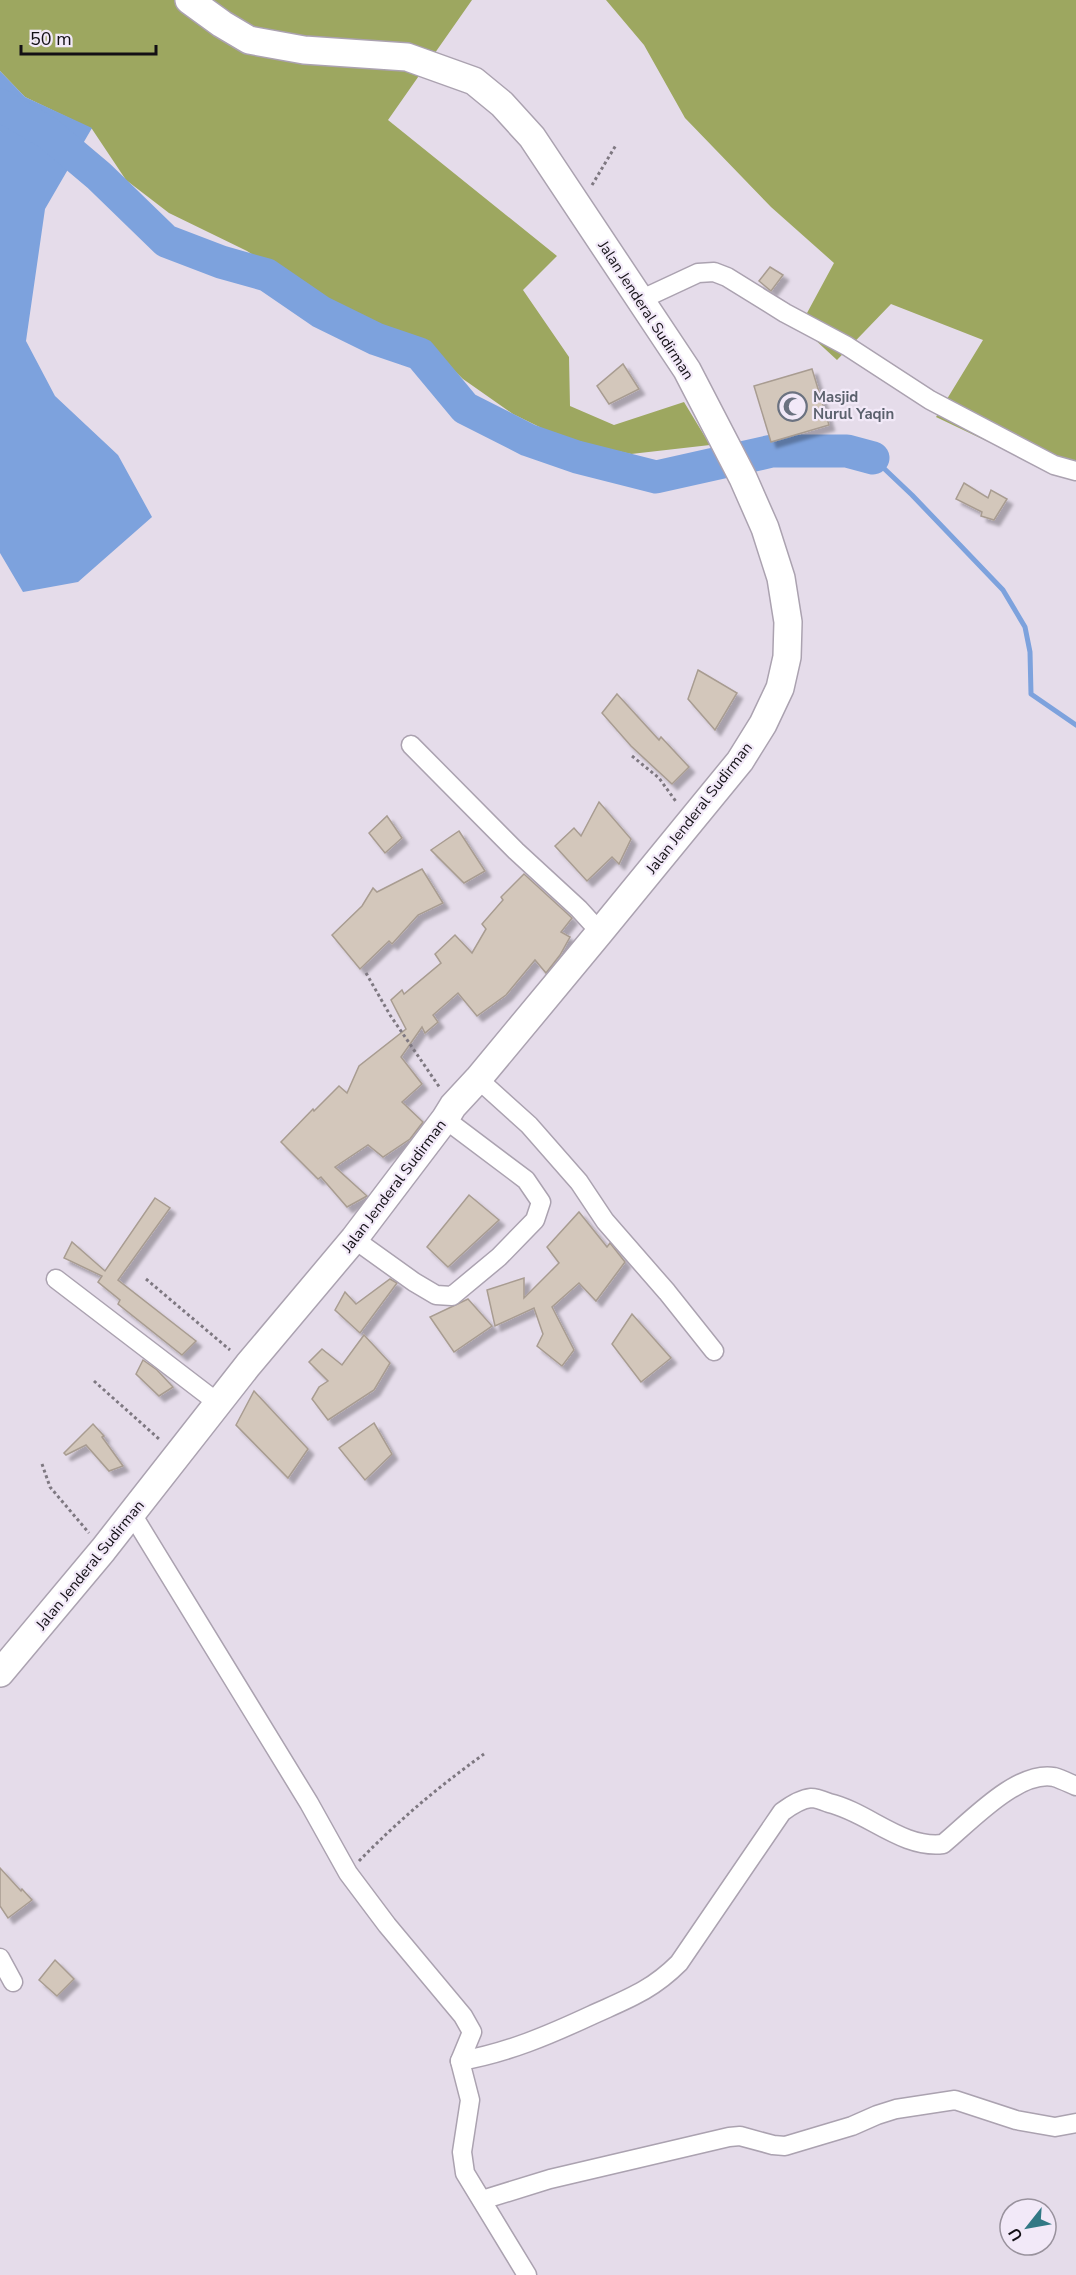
<svg xmlns="http://www.w3.org/2000/svg" width="1076" height="2275" font-family="'Nunito Sans',sans-serif">
<style>
.forest{fill:#9da760}
.water{fill:#7da2dd}
.lines{fill:none;stroke-linecap:round;stroke-linejoin:round}
.stream{stroke:#7da2dd;stroke-width:5}
.river{stroke:#7da2dd;stroke-width:33}
.building{fill:#d3c7bb;stroke:#a89c91;stroke-width:1.5;filter:url(#shadow)}
.minor-casing{stroke:#aba2b0;stroke-width:21}
.highway-casing{stroke:#aba2b0;stroke-width:30}
.path{stroke:#7e7881;stroke-width:3;stroke-dasharray:3 3;stroke-linecap:butt}
.minor{stroke:#fff;stroke-width:18}
.highway{stroke:#fff;stroke-width:27}
.labels{text-anchor:middle;stroke-width:4.5;stroke-linejoin:round;paint-order:stroke}
.street-label{font-size:15px;fill:#131015;stroke:#f2e9f8}
.worship-label{font-size:15px;font-weight:bold;fill:#5b616d;stroke:#f2e9f8;text-anchor:start}
</style>
<defs>
<filter id="shadow"><feDropShadow dx="5.5" dy="5.5" stdDeviation="1.5" flood-color="#0004"/></filter>
</defs>
<rect width="100%" height="100%" fill="#e5dcea"/>
<!-- forest -->
<g class="forest">
<path d="M 0,0 L 472,0 L 388,120 L 557,256 L 523,290 L 569,357 L 570,406 L 614,425 L 684,402 L 710,445 L 631,454 L 564,439 L 513,414 L 463,379 L 431,348 L 336,308 L 247,251 L 169,213 L 126,180 L 92,129 L 25,97 L 0,71 Z"/>
<path d="M 606,0 L 1076,0 L 1076,469 L 999,447 L 936,417 L 983,340 L 891,304 L 837,360 L 800,326 L 834,263 L 771,207 L 685,118 L 644,45 Z"/>
</g>
<!-- water -->
<path class="water" d="M 0,71 L 25,97 L 92,128 L 45,209 L 26,341 L 55,396 L 118,455 L 152,517 L 78,582 L 23,592 L 0,553 Z"/>
<g class="lines">
<!-- stream -->
<path class="stream" d="M 873,458 L 912,495 L 1003,590 L 1025,627 L 1030,652 L 1031,694 L 1076,725"/>
<!-- river -->
<path class="river" d="M 0,105 L 48,133 L 99,176 L 166,241 L 221,262 L 267,275 L 321,312 L 376,339 L 420,354 L 465,408 L 528,440 L 577,457 L 656,477 L 772,451 L 847,451 L 873,458"/>
</g>
<!-- building -->
<g class="building">
<path d="M 770,267 L 783,275 L 771,291 L 759,281 Z"/>
<path d="M 623,364 L 639,389 L 609,404 L 597,386 Z"/>
<path d="M 812,369 L 829,425 L 771,442 L 754,386 Z"/>
<path d="M 964,483 L 988,498 L 991,490 L 1007,499 L 994,520 L 981,516 L 982,512 L 956,499 Z"/>
<path d="M 698,670 L 737,693 L 715,730 L 688,699 Z"/>
<path d="M 617,694 L 659,740 L 661,737 L 689,767 L 672,784 L 631,746 L 602,713 Z"/>
<path d="M 599,802 L 631,839 L 619,864 L 612,857 L 587,881 L 555,846 L 574,828 L 581,836 Z"/>
<path d="M 387,816 L 402,838 L 385,853 L 369,833 Z"/>
<path d="M 459,831 L 485,871 L 464,883 L 431,850 Z"/>
<path d="M 422,869 L 443,903 L 418,915 L 392,944 L 389,941 L 360,969 L 332,935 L 362,906 L 373,888 L 377,892 Z"/>
<path d="M 524,874 L 572,918 L 561,932 L 570,937 L 560,955 L 546,973 L 535,960 L 506,995 L 477,1016 L 458,993 L 433,1015 L 438,1022 L 425,1033 L 422,1027 L 401,1057 L 422,1084 L 402,1102 L 423,1122 L 410,1139 L 383,1157 L 368,1145 L 335,1167 L 367,1196 L 347,1207 L 321,1177 L 318,1179 L 281,1142 L 313,1109 L 314,1111 L 339,1086 L 347,1093 L 359,1066 L 406,1029 L 391,1000 L 402,990 L 404,994 L 441,963 L 435,954 L 455,935 L 472,953 L 486,929 L 482,924 L 503,900 L 501,897 Z"/>
<path d="M 469,1195 L 499,1220 L 448,1267 L 427,1247 Z"/>
<path d="M 155,1198 L 170,1208 L 118,1280 L 196,1341 L 182,1355 L 118,1304 L 120,1300 L 98,1282 L 102,1276 L 64,1258 L 72,1242 L 105,1271 Z"/>
<path d="M 579,1212 L 607,1247 L 610,1243 L 625,1262 L 596,1301 L 579,1283 L 552,1307 L 574,1350 L 562,1366 L 537,1346 L 543,1334 L 534,1308 L 495,1326 L 487,1290 L 524,1278 L 524,1298 L 559,1263 L 547,1247 Z"/>
<path d="M 390,1279 L 397,1283 L 360,1333 L 335,1310 L 345,1292 L 356,1304 Z"/>
<path d="M 468,1299 L 492,1326 L 454,1352 L 430,1317 Z"/>
<path d="M 632,1314 L 671,1358 L 641,1382 L 612,1344 Z"/>
<path d="M 364,1335 L 390,1363 L 374,1390 L 328,1420 L 312,1399 L 319,1387 L 328,1381 L 309,1362 L 322,1349 L 342,1365 Z"/>
<path d="M 143,1360 L 157,1370 L 173,1387 L 159,1396 L 136,1374 Z"/>
<path d="M 254,1391 L 308,1449 L 288,1478 L 236,1425 Z"/>
<path d="M 374,1423 L 392,1454 L 365,1480 L 339,1448 Z"/>
<path d="M 93,1424 L 104,1436 L 102,1437 L 123,1466 L 109,1471 L 86,1445 L 66,1455 L 64,1453 Z"/>
<path d="M 0,1868 L 21,1891 L 22,1889 L 32,1900 L 8,1918 L 0,1906 Z"/>
<path d="M 55,1960 L 74,1979 L 57,1996 L 39,1980 Z"/>
</g>
<g class="lines">
<defs>
<g id="minor">
<path d="M 640,300 L 698,273 L 714,272 L 727,277 L 785,313 L 847,346 L 930,400 L 1054,465 L 1076,471"/>
<path d="M 411,745 L 516,851 L 579,909 L 600,932"/>
<path d="M 478,1079 L 529,1125 L 579,1182 L 605,1221 L 667,1292 L 714,1351"/>
<path d="M 354,1239 L 414,1282 L 436,1295 L 452,1296 L 499,1257 L 535,1220 L 541,1202 L 526,1180 L 445,1119"/>
<path d="M 56,1279 L 218,1403"/>
<path d="M 132,1514 L 309,1803 L 348,1873 L 387,1925 L 463,2016 L 472,2032 L 460,2061 L 470,2100 L 462,2152 L 465,2173 L 527,2275"/>
<path d="M 0,1958 L 13,1982"/>
<path d="M 460,2061 C 507,2053 549,2035 592,2015 C 627,1999 651,1991 679,1963 L 782,1812 C 790,1806 800,1799 811,1798 C 817,1798 824,1801 829,1803 C 868,1812 902,1849 943,1844 C 969,1823 1017,1770 1054,1777 C 1061,1779 1069,1783 1076,1786"/>
<path d="M 482,2200 L 550,2179 L 729,2137 L 740,2136 L 773,2145 L 785,2146 L 852,2126 L 877,2115 L 896,2109 L 955,2100 L 1016,2120 L 1055,2127 L 1076,2123"/>
</g>
<path id="highway" d="M 0,1673 L 103,1550 L 248,1365 L 354,1239 L 445,1119 L 453,1106 L 478,1079 L 600,932 L 740,761 L 763,724 L 780,688 L 787,657 L 788,622 L 781,578 L 765,528 L 743,478 L 687,370 L 532,137 L 502,104 L 474,81 L 407,57 L 304,50 L 249,40 L 222,24 L 189,0"/>
</defs>
<!-- minor casing -->
<use href="#minor" class="minor-casing"/>
<!-- highway casing -->
<use href="#highway" class="highway-casing"/>
<!-- path -->
<g class="path">
<path d="M 592,185 L 616,145"/>
<path d="M 632,756 L 659,778 L 677,803"/>
<path d="M 366,973 L 390,1015 L 440,1088"/>
<path d="M 146,1279 L 230,1350"/>
<path d="M 94,1381 L 160,1440"/>
<path d="M 42,1464 L 50,1487 L 89,1533"/>
<path d="M 359,1861 C 400,1819 437,1788 484,1754"/>
</g>
<!-- minor -->
<use href="#minor" class="minor"/>
<!-- highway -->
<use href="#highway" class="highway"/>
</g>
<!-- icons -->
<defs>
<symbol id="mosque-ring" viewBox="-11 -11 22 22"><circle r="9.5" fill="#f2e9f8" stroke="#6b7280" stroke-width="1.5"/><path d="M3.5-4.9A6 6 0 1 0 3.5 4.9A5 5 0 1 1 3.5-4.9Z" fill="#6b7280"/></symbol>
</defs>
<g fill-rule="evenodd">
<use href="#mosque-ring" x="776" y="390" width="33" height="33"/>
</g>
<g class="labels">
<!-- street labels -->
<g class="street-label">
<text transform="translate(646 310) rotate(57)" y="5">Jalan Jenderal Sudirman</text>
<text transform="translate(699 808) rotate(-52)" y="5">Jalan Jenderal Sudirman</text>
<text transform="translate(394 1186) rotate(-53)" y="5">Jalan Jenderal Sudirman</text>
<text transform="translate(90 1565) rotate(-51)" y="5">Jalan Jenderal Sudirman</text>
</g>
<!-- worship labels -->
<g class="worship-label">
<text x="813" y="402">Masjid<tspan x="813" dy="17">Nurul Yaqin</tspan></text>
</g>
</g>
<!-- north arrow -->
<g transform="translate(1028 2227) rotate(239)"><circle r="28" fill="#f2e9f8" stroke="#99929d" stroke-width="1.5"/>
<path d="M0-4.5L10 22L0 15L-10 22Z" fill="#327985"/>
<text y="-9" font-size="16" font-weight="bold" text-anchor="middle" fill="#131015">U</text>
</g>
<!-- scale -->
<path d="M21 45v9h135v-9" fill="none" stroke="#131015" stroke-width="3"/>
<text x="30" y="45" font-size="18" fill="#131015" stroke="#f2e9f8" stroke-width="4.5" paint-order="stroke">50 m</text>
</svg>
